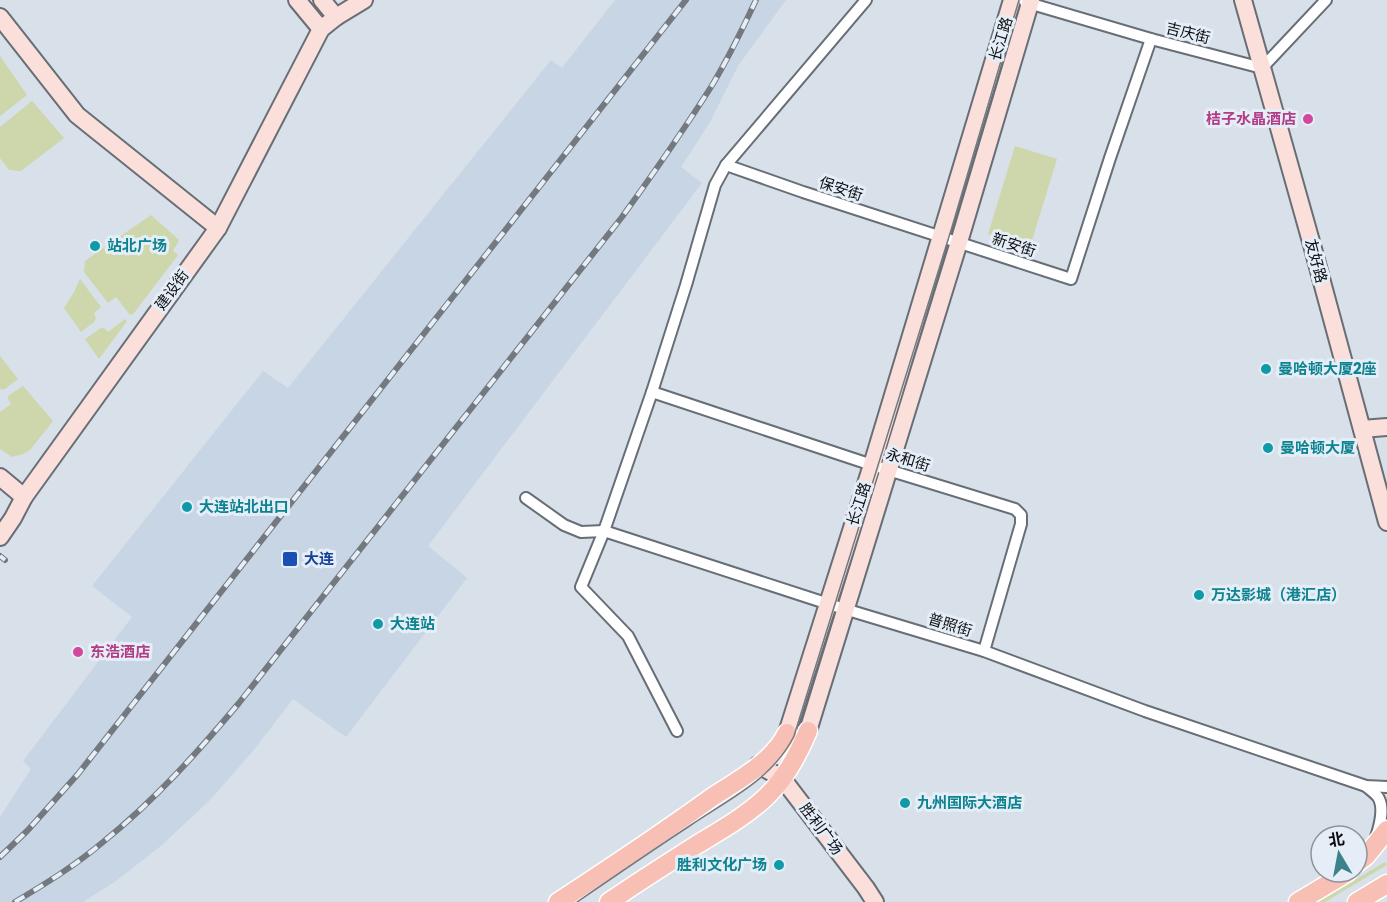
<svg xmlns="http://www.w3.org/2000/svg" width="1387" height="902" font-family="Poppins,'Noto Sans SC',sans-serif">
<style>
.built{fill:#c8d5e5}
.green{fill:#ced6ab}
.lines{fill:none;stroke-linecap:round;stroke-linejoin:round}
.street-casing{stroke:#676e76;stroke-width:14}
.secondary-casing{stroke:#676e76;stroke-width:20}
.primary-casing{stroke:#fff;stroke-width:21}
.street{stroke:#fff;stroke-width:10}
.secondary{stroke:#fbdfda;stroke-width:16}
.primary{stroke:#f8bfb4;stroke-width:18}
.tram{stroke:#73797f;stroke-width:1.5}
.rail-casing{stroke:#73797f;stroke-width:6}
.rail{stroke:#e5edf6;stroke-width:4;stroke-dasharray:11;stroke-linecap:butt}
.hotel-dot{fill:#d1479c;stroke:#e5edf6;stroke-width:2}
.culture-dot{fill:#0f9aa8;stroke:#e5edf6;stroke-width:2}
.transit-dot{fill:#1a4fb4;stroke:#e5edf6;stroke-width:2}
.labels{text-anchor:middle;stroke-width:6;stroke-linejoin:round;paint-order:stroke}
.street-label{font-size:15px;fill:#0b0e11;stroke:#e5edf6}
.hotel-label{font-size:15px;font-weight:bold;fill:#b23c85;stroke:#e5edf6;text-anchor:end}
.culture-label{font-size:15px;font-weight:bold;fill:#0d838f;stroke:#e5edf6;text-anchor:start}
.transit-label{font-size:15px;font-weight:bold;fill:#164399;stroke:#e5edf6;text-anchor:start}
</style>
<rect width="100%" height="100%" fill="#d8e0e9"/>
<!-- built -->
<path class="built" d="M 615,0 L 786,0 L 738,66 L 710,122 L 681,167 L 702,183 L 428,546 L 467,578 L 346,737 L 293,699 L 253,751 L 211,799 L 162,845 L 116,881 L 83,902 L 0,902 L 0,817 L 31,769 L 23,761 L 132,617 L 92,586 L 263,371 L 288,388 L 551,60 L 562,68 Z"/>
<!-- green -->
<g class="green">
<path d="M 0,56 L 27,95 L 0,116 Z"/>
<path d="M 32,101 L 64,138 L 21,171 L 9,170 L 0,158 L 0,127 Z"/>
<path d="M 1015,146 L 1057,159 L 1030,247 L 988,234 Z"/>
<path d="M 151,215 L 179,240 L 173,251 L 178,255 L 134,313 L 130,315 L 116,297 L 108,303 L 84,272 L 85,261 Z"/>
<path d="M 80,279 L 101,307 L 94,313 L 96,318 L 94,322 L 81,332 L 64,308 L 74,292 Z"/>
<path d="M 125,319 L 127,321 L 99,359 L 85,339 L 101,328 L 104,328 L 108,332 Z"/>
<path d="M 0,356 L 18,379 L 5,389 L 2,390 L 0,388 Z"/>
<path d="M 23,386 L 53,421 L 30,450 L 23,454 L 12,457 L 0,449 L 0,412 L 11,404 L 8,399 L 8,396 Z"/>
<path d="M 1385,862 L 1387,865 L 1325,902 L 1318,902 Z"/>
</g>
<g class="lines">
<defs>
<g id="street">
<path d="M 1025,2 L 1151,39 L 1262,68 L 1326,0"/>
<path d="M 726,165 L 803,192 L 1071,279 L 1110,158 L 1151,39"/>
<path d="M 652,392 L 872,465 L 1015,509 L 1021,515 L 1021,524 L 984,651"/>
<path d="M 526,498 L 564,525 L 581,532 L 604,531 L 838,607 L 984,651 L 1145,711 L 1366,786 L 1387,787"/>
<path d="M 677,731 L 628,636 L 581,587 L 604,531 L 652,392 L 686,285 L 715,185 L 726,165 L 866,0"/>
<path d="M 1366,786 C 1369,789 1375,793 1378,797 C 1385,808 1380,825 1376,837"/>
</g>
<g id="secondary">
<path d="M 297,0 L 321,29"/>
<path d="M 322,0 L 336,17"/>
<path d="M 1243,0 L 1312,245 L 1387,522"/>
<path d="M 0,17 L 77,115 L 218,228"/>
<path d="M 1362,429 L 1387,427"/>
<path d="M 0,477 L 24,497"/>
<path d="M 0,537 L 13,518 L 24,497 L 218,228 L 321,29 L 336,17 L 364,0"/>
<path d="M 808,731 L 959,242 L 1031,0"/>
<path d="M 787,733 L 872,465 L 1012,0"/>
<path d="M 758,765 L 782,778 L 866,888 L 875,902"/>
</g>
<g id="primary">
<path d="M 1357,863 L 1366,856 L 1387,830"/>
<path d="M 558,902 C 610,868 661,834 711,798 C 738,780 772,763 787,733"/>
<path d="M 609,902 C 638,882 668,863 698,844 C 721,830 746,816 766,797 C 785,779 798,755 808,731"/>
<path d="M 1298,902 L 1348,872"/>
<path d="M 1357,902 L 1387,884"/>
</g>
</defs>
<!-- street casing -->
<use href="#street" class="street-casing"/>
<!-- secondary casing -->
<use href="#secondary" class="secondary-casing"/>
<!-- primary casing -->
<use href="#primary" class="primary-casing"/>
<!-- street -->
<use href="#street" class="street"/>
<!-- secondary -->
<use href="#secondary" class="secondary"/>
<!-- primary -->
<use href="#primary" class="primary"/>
<!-- tram -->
<path class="tram" d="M 577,902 C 615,876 653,850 691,825 C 729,799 773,779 794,736 L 952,227 L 1019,0"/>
<defs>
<g id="rail">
<path d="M 0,556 L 5,560"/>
<path d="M 0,857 L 28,830 L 78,774 L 686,0"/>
<path d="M 15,902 C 45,884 76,865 103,842 C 154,801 197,753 239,703 L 622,217 C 653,174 683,131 711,87 C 728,59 742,30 756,0"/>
</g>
</defs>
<!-- rail casing -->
<use href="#rail" class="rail-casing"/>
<!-- rail -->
<use href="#rail" class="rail"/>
</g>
<!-- markers -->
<g class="hotel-dot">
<circle cx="1308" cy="119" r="6"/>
<circle cx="78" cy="652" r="6"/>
</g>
<g class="culture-dot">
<circle cx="95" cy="246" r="6"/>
<circle cx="1266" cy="369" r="6"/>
<circle cx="1268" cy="448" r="6"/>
<circle cx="187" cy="507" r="6"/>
<circle cx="1199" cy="595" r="6"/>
<circle cx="378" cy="624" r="6"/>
<circle cx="905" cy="803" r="6"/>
<circle cx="779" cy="865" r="6"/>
</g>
<rect class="transit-dot" x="282" y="551" width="16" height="16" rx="3"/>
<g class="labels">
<!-- street labels -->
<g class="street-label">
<text transform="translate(1188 33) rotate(14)" y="5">吉庆街</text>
<text transform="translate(1001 39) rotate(-73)" y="5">长江路</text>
<text transform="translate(841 189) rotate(18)" y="5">保安街</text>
<text transform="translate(1014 245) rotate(18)" y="5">新安街</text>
<text transform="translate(1316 261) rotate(75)" y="5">友好路</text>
<text transform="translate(172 290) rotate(-54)" y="5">建设街</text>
<text transform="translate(908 460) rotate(17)" y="5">永和街</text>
<text transform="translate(859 504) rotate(-72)" y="5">长江路</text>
<text transform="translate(950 625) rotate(17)" y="5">普照街</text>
<text transform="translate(821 829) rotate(53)" y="5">胜利广场</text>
</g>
<!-- hotel labels -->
<g class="hotel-label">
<text x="1296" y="124">桔子水晶酒店</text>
<text x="90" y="657" text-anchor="start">东浩酒店</text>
</g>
<!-- culture labels -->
<g class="culture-label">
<text x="107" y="251">站北广场</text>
<text x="1278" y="374">曼哈顿大厦2座</text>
<text x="1280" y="453">曼哈顿大厦</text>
<text x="199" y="512">大连站北出口</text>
<text x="1211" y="600">万达影城（港汇店）</text>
<text x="390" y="629">大连站</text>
<text x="917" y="808">九州国际大酒店</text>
<text x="767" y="870" text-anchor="end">胜利文化广场</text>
</g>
<!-- transit labels -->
<g class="transit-label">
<text x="304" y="564">大连</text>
</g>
</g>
<!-- north arrow -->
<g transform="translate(1339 854) rotate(350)"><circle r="28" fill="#e5edf6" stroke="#8e949a" stroke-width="1.5"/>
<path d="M0-4.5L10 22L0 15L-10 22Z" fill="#3c828c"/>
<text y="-9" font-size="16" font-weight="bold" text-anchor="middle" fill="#0b0e11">北</text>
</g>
</svg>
